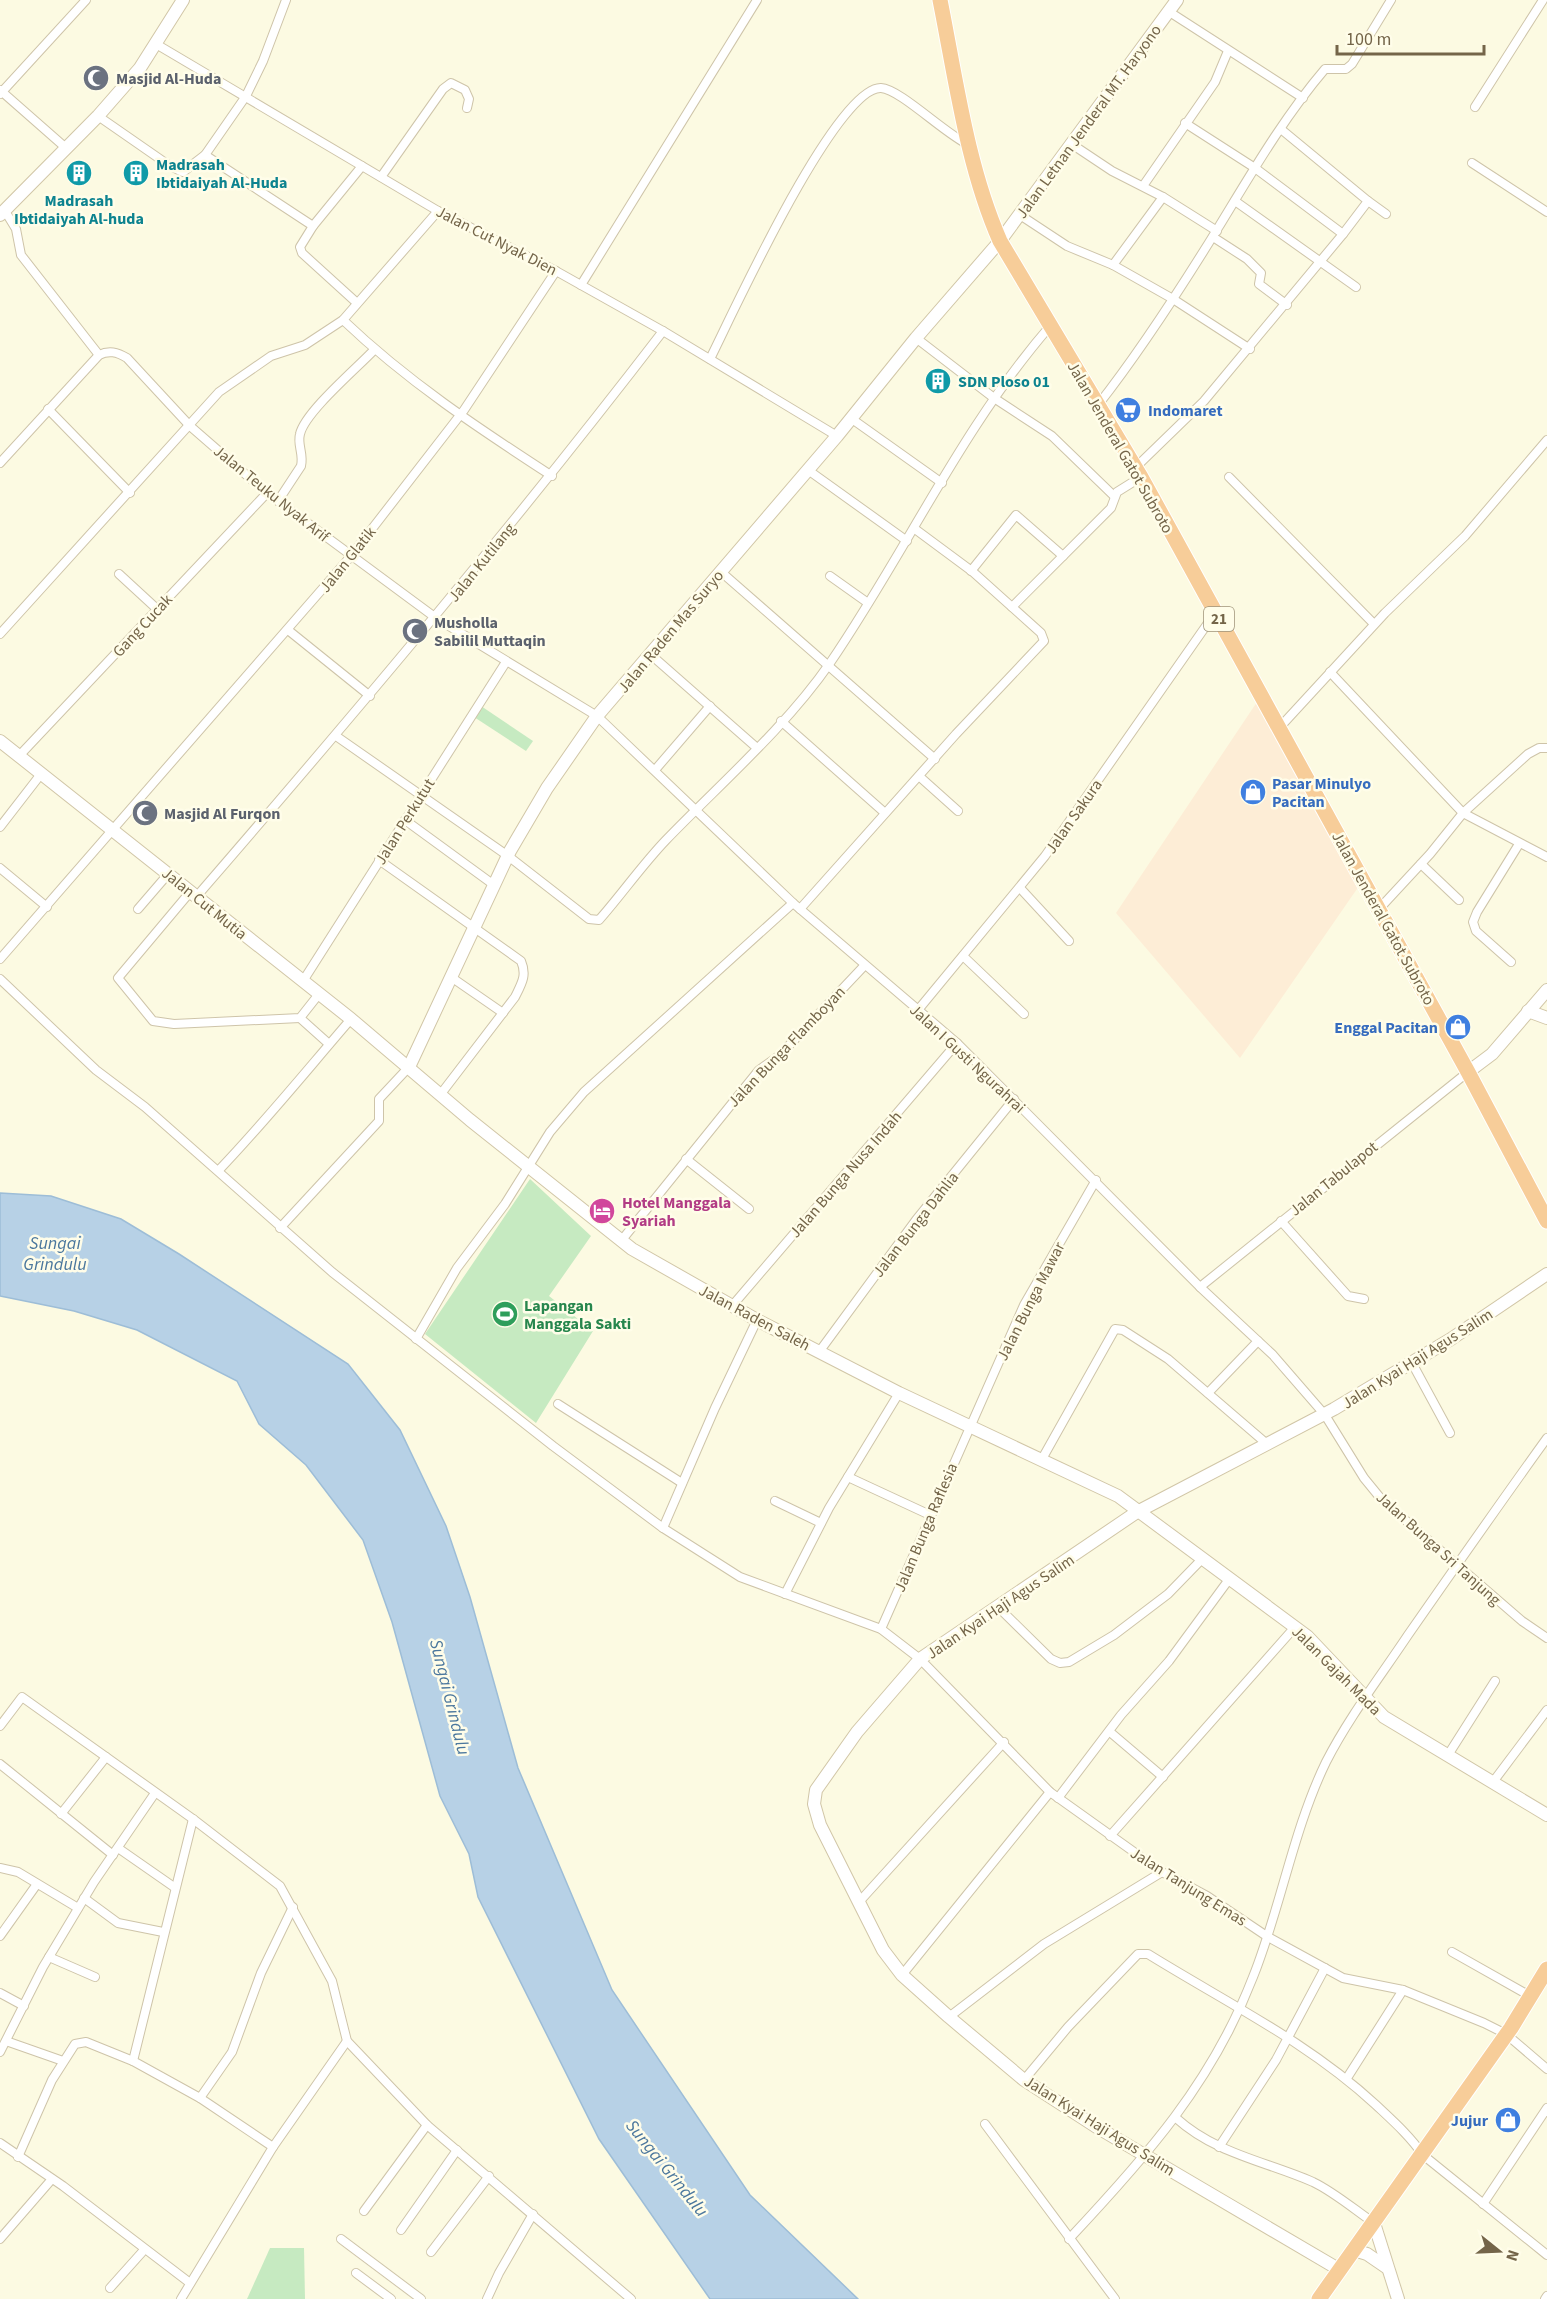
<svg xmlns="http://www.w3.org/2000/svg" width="1547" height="2299" font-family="'Source Sans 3',sans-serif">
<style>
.commercial{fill:#fdedd6}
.green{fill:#c6eac1}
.water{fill:#b7d1e6;stroke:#9dbdd7;stroke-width:1.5}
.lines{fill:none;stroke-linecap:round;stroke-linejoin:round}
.street-casing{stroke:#cec4a9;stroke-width:10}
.secondary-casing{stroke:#d1c6a7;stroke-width:14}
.highway-casing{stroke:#fff;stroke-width:17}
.street{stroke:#fff;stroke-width:8}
.secondary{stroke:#fff;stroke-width:12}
.highway{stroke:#f7cd99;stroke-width:15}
.labels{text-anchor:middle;stroke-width:5;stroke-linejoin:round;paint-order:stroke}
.shield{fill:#fffde9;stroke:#9e9379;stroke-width:1.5}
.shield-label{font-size:15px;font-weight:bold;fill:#746549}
.worship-label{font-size:16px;font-weight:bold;fill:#5b616d;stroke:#fffde9;text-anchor:start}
.street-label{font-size:16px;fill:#746549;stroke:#fffde9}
.culture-label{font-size:16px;font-weight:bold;fill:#0d838f;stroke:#fffde9;text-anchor:start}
.shop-label{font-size:16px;font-weight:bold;fill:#366cbe;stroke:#fffde9;text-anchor:start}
.hotel-label{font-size:16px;font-weight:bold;fill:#b23c85;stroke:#fffde9;text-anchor:start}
.leisure-label{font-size:16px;font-weight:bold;fill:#27864d;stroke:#fffde9;text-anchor:start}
.water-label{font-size:18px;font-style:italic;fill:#4b779d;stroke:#fffde9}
</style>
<rect width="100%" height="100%" fill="#fcfae2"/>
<!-- commercial -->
<path class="commercial" d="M 1259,699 L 1359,886 L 1240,1058 L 1116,913 Z"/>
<!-- green -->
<g class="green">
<path d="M 481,706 L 533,741 L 526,751 L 474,717 Z"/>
<path d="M 530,1179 L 591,1236 L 549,1296 L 593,1331 L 536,1423 L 425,1334 Z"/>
<path d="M 270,2248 L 304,2248 L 305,2299 L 247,2299 Z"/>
</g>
<!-- water -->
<path class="water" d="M 0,1193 L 51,1196 L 121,1219 L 179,1254 L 348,1364 L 400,1430 L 446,1526 L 470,1597 L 518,1768 L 612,1990 L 750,2195 L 858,2299 L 710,2299 L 599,2139 L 478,1897 L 469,1854 L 440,1796 L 392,1622 L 363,1540 L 306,1465 L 259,1424 L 237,1381 L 137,1330 L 74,1311 L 0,1296 Z"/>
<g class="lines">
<defs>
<g id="street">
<path d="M 1168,11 L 1303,98"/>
<path d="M 156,44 L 438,211 L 556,271 L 663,331 L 837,436"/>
<path d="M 0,90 L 66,148"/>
<path d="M 0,94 L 86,0"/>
<path d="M 1475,107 L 1543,0"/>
<path d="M 98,116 L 170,166 L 183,172 L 205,155 L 246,96 L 263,61 L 286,0"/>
<path d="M 1282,130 L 1368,201 L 1343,234"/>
<path d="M 1070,143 L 1112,171 L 1163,197 L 1217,231"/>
<path d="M 205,155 L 313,226"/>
<path d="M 1472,163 L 1547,212"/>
<path d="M 381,177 L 443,89 L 451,83 L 465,90 L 469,99 L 467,108"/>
<path d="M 1143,186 L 1215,82 L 1228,51"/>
<path d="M 1235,201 L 1356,287"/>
<path d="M 1368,201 L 1386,214"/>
<path d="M 5,211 L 16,229 L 21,255 L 99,355"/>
<path d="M 1020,215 L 1067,246 L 1113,265 L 1173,299 L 1250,349"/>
<path d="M 1213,237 L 1247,259 L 1261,273 L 1259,284 L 1287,305"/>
<path d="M 1113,265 L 1163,197"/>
<path d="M 581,285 L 757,0"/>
<path d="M 357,303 L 302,253 L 300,247 L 313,226 L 362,166"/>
<path d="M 343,320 C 407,381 478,428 552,476"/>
<path d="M 916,338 L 994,398 L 1052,436 L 1114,496"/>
<path d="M 710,359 C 731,317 836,86 881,88 C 900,89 945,134 969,145"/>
<path d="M 1098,405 C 1142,349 1181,288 1218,228 C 1251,174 1284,117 1325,69 L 1346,69 L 1352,64 L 1391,0"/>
<path d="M 48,409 L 130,493"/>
<path d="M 852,419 L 942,483"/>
<path d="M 0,463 L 99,355 C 109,350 117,352 127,358 L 190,426 L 267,493 L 436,618 L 597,716 L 793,903 L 957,1043 L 1200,1287 L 1273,1355 L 1325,1415 L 1364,1478 L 1382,1500 L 1522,1621 L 1547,1638"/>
<path d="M 1135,468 L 1204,401 L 1343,234 L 1255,168 L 1185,123"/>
<path d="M 808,470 L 907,541"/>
<path d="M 1229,477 L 1374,624"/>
<path d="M 278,501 L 301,466 C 304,454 297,445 300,434 C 305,412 357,368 374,350"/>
<path d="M 720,571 L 935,759"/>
<path d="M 971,571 L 1016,515 L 1063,556"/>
<path d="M 119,574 L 157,609"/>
<path d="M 830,576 L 868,603"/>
<path d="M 1012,607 L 1111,508 L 1117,492 L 1141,477"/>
<path d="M 288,630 L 370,696"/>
<path d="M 0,634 L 219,392 L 271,356 L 305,345 L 343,320 L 438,211"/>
<path d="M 650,654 L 757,748"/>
<path d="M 1330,672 L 1463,813 L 1547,857"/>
<path d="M 781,721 L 885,813"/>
<path d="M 1280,727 L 1385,613 L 1465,536 L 1547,440"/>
<path d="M 336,736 L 508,856 L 589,919 L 599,920 C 622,894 642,865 666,840 C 720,784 785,728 830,663 C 906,552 962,427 1051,325"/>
<path d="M 18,757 L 267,493"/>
<path d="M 655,770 L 710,706"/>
<path d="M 920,777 L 958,811"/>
<path d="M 405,820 L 494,885"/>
<path d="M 0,827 L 41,774"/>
<path d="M 379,860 L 521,961 C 527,975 522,983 515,997 L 440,1095"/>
<path d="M 1421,864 L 1459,900"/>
<path d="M 0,868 L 47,907"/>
<path d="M 1020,888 L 1069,941"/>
<path d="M 191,891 L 118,978 L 153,1021 L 174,1024 L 300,1018 L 319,994"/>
<path d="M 197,896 C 357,711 514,525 663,331"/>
<path d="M 138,909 L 169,873"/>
<path d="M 800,909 L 956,734 L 1044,641 L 1041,633 L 973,572 L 915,529"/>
<path d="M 1379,909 L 1430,854 L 1463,813 L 1528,754 L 1539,748 L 1547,748"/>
<path d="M 963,956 L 1024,1014"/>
<path d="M 0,959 L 351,556 L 464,410 L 556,271"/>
<path d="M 1511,962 L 1476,931 L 1473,922 L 1477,912 L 1519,844"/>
<path d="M 451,977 L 503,1013"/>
<path d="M 0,979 L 96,1070 L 145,1107 L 332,1272 L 553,1446 L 663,1528 L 740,1577 L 881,1629 L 920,1659 L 1050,1792 L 1162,1872 L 1207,1896 L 1268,1937 L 1343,1978 L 1403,1990 L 1484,2023 L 1506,2034 L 1547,2069"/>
<path d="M 303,981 L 506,662"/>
<path d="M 918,1010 L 1045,856 L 1215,613"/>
<path d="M 300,1018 L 329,1044"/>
<path d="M 686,1159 L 749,1209"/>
<path d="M 219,1170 C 265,1122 307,1070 351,1019"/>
<path d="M 1281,1221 L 1348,1296 L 1364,1299"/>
<path d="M 280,1228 L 379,1121 L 379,1099 L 409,1067"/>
<path d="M 621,1241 L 759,1070 L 780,1055 L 864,966"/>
<path d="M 1200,1287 L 1468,1072"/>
<path d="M 732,1306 L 957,1043"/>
<path d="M 416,1339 L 457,1268 L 505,1204 L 550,1132 L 584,1092 L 793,903"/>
<path d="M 819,1352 L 916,1220 L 1014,1099"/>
<path d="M 1412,1363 L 1450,1433"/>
<path d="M 1208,1393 L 1258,1341"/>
<path d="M 558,1404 L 682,1483"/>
<path d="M 1042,1459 L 1115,1329 L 1123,1330 L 1168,1359 L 1267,1444"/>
<path d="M 848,1477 L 930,1515"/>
<path d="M 775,1501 L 821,1523"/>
<path d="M 663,1528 L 715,1408 L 757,1320"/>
<path d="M 785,1594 L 829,1508 L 899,1393"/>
<path d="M 999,1608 L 1051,1659 L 1060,1663 L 1069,1662 L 1114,1635 L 1168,1594 L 1203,1558"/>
<path d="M 881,1629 L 1024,1305 L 1096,1180"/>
<path d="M 0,1726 L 22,1697 L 193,1819 L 280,1886 L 332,1981 L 347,2041 L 427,2125 L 631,2299"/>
<path d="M 1110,1732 L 1163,1777"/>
<path d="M 1448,1755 L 1495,1681"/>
<path d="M 0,1764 L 113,1855"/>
<path d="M 1493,1782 L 1547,1710"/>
<path d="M 1058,1798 L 1121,1715 L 1169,1661 L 1230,1578"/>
<path d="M 61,1814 L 106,1757"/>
<path d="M 193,1819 L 133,2061 L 200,2098 L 273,2147"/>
<path d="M 1110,1836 L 1295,1627"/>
<path d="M 118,1848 L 174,1887"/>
<path d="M 0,1868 L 18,1872 L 78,1908"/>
<path d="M 84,1898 L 118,1923 L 163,1932"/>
<path d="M 859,1902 L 1004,1742"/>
<path d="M 0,1936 L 37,1884"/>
<path d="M 1452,1952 L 1530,1996"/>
<path d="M 49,1957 L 95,1977"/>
<path d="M 902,1975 L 1050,1792"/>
<path d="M 0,1993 L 24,2006"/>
<path d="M 949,2017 L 1044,1944 L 1162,1872"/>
<path d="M 6,2041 L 63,2061"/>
<path d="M 0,2052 L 43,1967 L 94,1882 L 155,1793"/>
<path d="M 1347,2078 L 1403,1990"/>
<path d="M 1024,2080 L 1068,2027 L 1138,1954 L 1148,1954 C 1227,2003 1308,2042 1376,2105 C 1393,2121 1410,2136 1423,2155 L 1547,2255"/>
<path d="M 200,2098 L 232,2052 L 261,1973 L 293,1907"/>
<path d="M 1176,2118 C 1216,2154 1265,2161 1313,2182 C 1334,2192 1355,2210 1374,2223"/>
<path d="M 985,2124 L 1115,2299"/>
<path d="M 0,2143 L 63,2186 L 190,2283"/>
<path d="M 1219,2147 L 1276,2060 L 1325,1968"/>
<path d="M 18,2157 L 52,2080 L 75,2044 L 86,2042 L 133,2061"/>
<path d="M 1483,2204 L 1547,2108"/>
<path d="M 364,2211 L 427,2125"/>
<path d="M 401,2230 L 457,2150"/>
<path d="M 0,2239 L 52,2179"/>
<path d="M 341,2239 L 421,2299"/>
<path d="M 1069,2239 C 1146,2157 1212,2083 1253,1977 C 1281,1907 1293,1830 1326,1762 C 1349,1717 1380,1677 1408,1635 C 1454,1569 1500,1503 1547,1438"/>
<path d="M 431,2252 L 489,2176"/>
<path d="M 356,2273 L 391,2299"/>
<path d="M 110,2288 L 144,2250"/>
<path d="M 181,2299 L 273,2147 L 347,2041"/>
<path d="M 487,2299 L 499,2273 L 533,2214"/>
<path d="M 1545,2299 L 1547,2296"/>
</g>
<g id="secondary">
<path d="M 0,215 L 98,116 L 140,68 L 183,0"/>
<path d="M 0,741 L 351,1019 L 470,1120 L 632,1249 L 757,1320 L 899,1393 L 1118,1496 L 1307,1636 L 1384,1717 L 1547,1815"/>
<path d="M 1528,1011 L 1547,1018"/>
<path d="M 409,1067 L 510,851 L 547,788 L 597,716 L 837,436 L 916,338 L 1000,241 L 1177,0"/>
<path d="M 1468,1072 L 1492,1054 L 1547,990"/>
<path d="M 1374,2223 L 1398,2299"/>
<path d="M 1354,2250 L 1367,2254 L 1386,2267"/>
<path d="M 1340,2270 L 1095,2126 L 1024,2080 L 949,2017 L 902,1975 L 883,1950 L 820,1825 L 814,1804 L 816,1790 L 857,1732 L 920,1659 L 1137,1512 L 1334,1409 L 1451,1339 L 1547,1274"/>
</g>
<g id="highway">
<path d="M 940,0 C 956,80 967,166 1000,241 L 1141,477 L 1468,1072 L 1547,1221"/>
<path d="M 1319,2299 L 1511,2028 L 1547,1969"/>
</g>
</defs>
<!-- street casing -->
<use href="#street" class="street-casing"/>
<!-- secondary casing -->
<use href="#secondary" class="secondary-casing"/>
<!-- highway casing -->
<use href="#highway" class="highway-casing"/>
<!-- street -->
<use href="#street" class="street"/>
<!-- secondary -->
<use href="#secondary" class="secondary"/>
<!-- highway -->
<use href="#highway" class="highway"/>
</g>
<!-- icons -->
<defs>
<symbol id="mosque-disc" viewBox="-11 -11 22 22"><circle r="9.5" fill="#6b7280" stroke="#fffde9"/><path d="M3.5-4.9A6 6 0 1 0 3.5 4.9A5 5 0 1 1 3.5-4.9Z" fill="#fff"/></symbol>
<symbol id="building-disc" viewBox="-11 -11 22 22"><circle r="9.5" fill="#0f9aa8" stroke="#fffde9"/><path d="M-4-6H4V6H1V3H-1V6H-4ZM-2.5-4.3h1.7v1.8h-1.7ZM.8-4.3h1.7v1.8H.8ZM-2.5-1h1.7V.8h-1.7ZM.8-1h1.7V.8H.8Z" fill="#fff"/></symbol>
<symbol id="supermarket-disc" viewBox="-11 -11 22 22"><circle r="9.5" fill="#3f7fe0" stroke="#fffde9"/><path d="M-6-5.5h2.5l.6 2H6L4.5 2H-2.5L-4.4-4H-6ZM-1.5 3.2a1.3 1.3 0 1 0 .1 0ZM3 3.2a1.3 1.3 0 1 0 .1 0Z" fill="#fff"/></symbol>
<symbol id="shop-disc" viewBox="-11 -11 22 22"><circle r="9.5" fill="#3f7fe0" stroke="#fffde9"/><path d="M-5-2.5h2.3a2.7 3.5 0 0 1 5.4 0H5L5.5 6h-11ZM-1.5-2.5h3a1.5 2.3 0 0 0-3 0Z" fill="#fff"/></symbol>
<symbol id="hotel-disc" viewBox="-11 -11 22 22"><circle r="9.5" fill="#d1479c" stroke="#fffde9"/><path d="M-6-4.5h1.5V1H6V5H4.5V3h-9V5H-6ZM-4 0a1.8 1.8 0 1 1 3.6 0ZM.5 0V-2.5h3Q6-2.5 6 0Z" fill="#fff"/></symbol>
<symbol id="stadium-disc" viewBox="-11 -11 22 22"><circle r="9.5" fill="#2e9e5b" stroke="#fffde9"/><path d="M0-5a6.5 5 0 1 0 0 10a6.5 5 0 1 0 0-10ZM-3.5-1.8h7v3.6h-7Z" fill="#fff"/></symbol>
</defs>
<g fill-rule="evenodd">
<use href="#mosque-disc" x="81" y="63" width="30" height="30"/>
<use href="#building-disc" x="64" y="158" width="30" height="30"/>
<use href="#building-disc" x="121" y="158" width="30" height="30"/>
<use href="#building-disc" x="923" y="366" width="30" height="30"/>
<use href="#supermarket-disc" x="1113" y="395" width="30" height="30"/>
<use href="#mosque-disc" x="400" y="616" width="30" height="30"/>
<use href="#shop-disc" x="1238" y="777" width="30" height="30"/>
<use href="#mosque-disc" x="130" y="798" width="30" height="30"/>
<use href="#shop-disc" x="1443" y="1012" width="30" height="30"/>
<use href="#hotel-disc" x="587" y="1196" width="30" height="30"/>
<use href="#stadium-disc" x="490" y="1299" width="30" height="30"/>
<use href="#shop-disc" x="1493" y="2105" width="30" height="30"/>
</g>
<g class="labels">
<!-- shield labels -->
<rect class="shield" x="1204" y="607" width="30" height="24" rx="4.5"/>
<g class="shield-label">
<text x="1219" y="624">21</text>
</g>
<!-- worship labels -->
<g class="worship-label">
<text x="116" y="84">Masjid Al-Huda</text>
<text x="434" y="628">Musholla<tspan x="434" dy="18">Sabilil Muttaqin</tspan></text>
<text x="164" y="819">Masjid Al Furqon</text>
</g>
<!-- street labels -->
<g class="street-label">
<text transform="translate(1088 121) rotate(-54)" y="6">Jalan Letnan Jenderal MT. Haryono</text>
<text transform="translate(497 240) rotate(27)" y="6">Jalan Cut Nyak Dien</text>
<text transform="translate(1121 447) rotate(60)" y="6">Jalan Jenderal Gatot Subroto</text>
<text transform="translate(272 493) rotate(39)" y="6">Jalan Teuku Nyak Arif</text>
<text transform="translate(347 559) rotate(-51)" y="6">Jalan Glatik</text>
<text transform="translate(481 562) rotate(-51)" y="6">Jalan Kutilang</text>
<text transform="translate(142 625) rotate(-47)" y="6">Gang Cucak</text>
<text transform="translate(670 631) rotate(-50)" y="6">Jalan Raden Mas Suryo</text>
<text transform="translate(1073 816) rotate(-55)" y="6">Jalan Sakura</text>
<text transform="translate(404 821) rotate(-58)" y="6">Jalan Perkutut</text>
<text transform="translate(205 903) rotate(39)" y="6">Jalan Cut Mutia</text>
<text transform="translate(1384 918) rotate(61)" y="6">Jalan Jenderal Gatot Subroto</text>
<text transform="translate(786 1046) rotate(-46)" y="6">Jalan Bunga Flamboyan</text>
<text transform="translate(968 1058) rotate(43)" y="6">Jalan I Gusti Ngurahrai</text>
<text transform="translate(845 1174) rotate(-49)" y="6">Jalan Bunga Nusa Indah</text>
<text transform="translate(1333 1178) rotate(-39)" y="6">Jalan Tabulapot</text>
<text transform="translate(915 1224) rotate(-52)" y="6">Jalan Bunga Dahlia</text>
<text transform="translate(1030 1301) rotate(-63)" y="6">Jalan Bunga Mawar</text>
<text transform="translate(755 1317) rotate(28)" y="6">Jalan Raden Saleh</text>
<text transform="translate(1417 1358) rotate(-32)" y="6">Jalan Kyai Haji Agus Salim</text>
<text transform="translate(925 1527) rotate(-67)" y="6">Jalan Bunga Raflesia</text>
<text transform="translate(1439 1548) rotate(42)" y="6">Jalan Bunga Sri Tanjung</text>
<text transform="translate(1000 1606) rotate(-34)" y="6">Jalan Kyai Haji Agus Salim</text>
<text transform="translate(1337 1670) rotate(45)" y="6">Jalan Gajah Mada</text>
<text transform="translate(1189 1886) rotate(32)" y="6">Jalan Tanjung Emas</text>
<text transform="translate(1100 2125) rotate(32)" y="6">Jalan Kyai Haji Agus Salim</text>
</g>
<!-- culture labels -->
<g class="culture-label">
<text x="156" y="170">Madrasah<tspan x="156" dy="18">Ibtidaiyah Al-Huda</tspan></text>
<text x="79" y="206" text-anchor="middle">Madrasah<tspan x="79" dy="18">Ibtidaiyah Al-huda</tspan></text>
<text x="958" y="387">SDN Ploso 01</text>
</g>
<!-- shop labels -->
<g class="shop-label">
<text x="1148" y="416">Indomaret</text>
<text x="1272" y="789">Pasar Minulyo<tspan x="1272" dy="18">Pacitan</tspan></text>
<text x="1438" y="1033" text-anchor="end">Enggal Pacitan</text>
<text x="1488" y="2126" text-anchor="end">Jujur</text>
</g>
<!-- hotel labels -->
<g class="hotel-label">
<text x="622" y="1208">Hotel Manggala<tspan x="622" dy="18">Syariah</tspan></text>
</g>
<!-- leisure labels -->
<g class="leisure-label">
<text x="524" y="1311">Lapangan<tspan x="524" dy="18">Manggala Sakti</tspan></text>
</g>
<!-- water labels -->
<g class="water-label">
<text x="55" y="1249">Sungai<tspan x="55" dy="21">Grindulu</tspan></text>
<text transform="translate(450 1697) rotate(76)" y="6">Sungai Grindulu</text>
<text transform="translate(667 2168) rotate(51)" y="6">Sungai Grindulu</text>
</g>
</g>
<!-- north arrow -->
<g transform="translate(1499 2251) rotate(108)" stroke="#fffde9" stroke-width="4.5" paint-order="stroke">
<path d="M0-4.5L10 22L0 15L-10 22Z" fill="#746549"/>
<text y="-9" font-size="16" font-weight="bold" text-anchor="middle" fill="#746549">N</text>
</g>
<!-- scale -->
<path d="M1337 45v9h147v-9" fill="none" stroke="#746549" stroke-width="3"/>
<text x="1346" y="45" font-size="18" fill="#746549" stroke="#fffde9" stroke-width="4.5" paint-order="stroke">100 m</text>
</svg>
